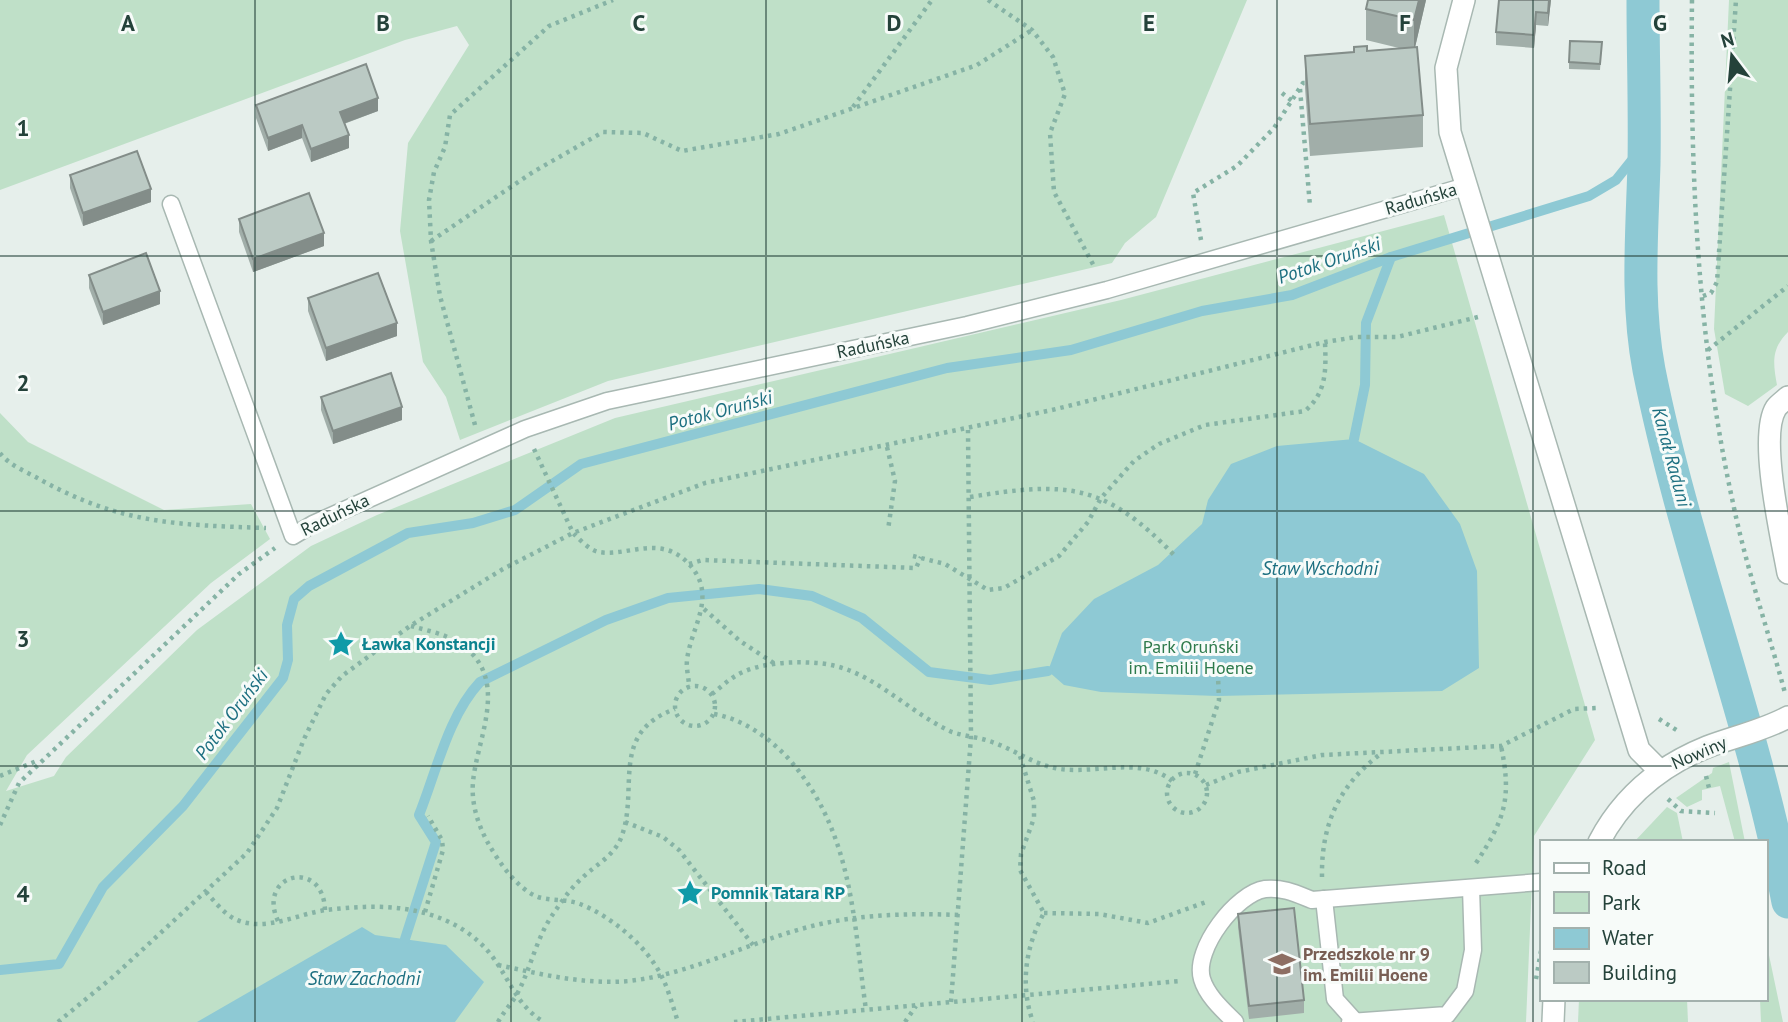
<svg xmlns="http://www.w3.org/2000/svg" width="1788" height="1022" font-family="'PT Sans',sans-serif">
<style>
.green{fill:#bfe0c8}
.water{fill:#8ec9d4}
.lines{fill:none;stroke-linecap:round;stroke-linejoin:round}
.stream{stroke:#8ec9d4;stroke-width:10}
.canal{stroke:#8ec9d4;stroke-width:33}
.service-casing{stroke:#a8b8b2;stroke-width:19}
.minor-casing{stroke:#a8b8b2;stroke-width:24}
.tertiary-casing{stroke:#a8b8b2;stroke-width:24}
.path{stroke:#86b3a5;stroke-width:4.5;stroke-dasharray:3.5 5;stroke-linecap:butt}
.service{stroke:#fff;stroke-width:16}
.minor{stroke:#fff;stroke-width:21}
.tertiary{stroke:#fff;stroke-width:21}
.wall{fill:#a1aea9}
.shaded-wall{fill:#838d89}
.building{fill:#bbcac4;stroke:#838d89;stroke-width:2}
.grid{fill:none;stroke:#24423a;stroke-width:2;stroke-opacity:0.55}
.labels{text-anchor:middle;stroke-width:6;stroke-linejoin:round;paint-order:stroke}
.street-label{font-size:18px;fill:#24423a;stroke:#f7fbf9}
.culture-label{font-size:18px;font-weight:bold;fill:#0d838f;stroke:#f7fbf9;text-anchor:start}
.park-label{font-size:18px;fill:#2d7a4b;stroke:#f7fbf9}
.education-label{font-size:18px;font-weight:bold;fill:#785e54;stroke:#f7fbf9;text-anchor:start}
.water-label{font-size:19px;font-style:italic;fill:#1c6f80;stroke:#f7fbf9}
.grid-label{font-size:23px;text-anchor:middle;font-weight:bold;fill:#24423a;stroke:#f7fbf9;stroke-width:6;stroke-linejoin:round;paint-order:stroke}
</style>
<rect width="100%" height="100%" fill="#e6efeb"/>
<!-- green -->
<g class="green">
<path d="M 0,0 L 1247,0 L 1156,217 L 1125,243 L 1112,263 L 608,381 L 460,440 L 446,397 L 423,362 L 400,231 L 408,143 L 469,45 L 457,26 L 405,40 L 0,190 Z"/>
<path d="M 1729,0 L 1788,0 L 1788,332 C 1771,349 1773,363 1777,385 L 1748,406 L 1725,394 L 1714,329 Z"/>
<path d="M 1444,215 L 1595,740 L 1534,836 L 1526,1022 L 0,1022 L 0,413 L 28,442 L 164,510 L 251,504 L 270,539 L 211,583 L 27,755 L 6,791 L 54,776 L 66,757 L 197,630 L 311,546 L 377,515 L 615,418 L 1121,300 Z"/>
<path d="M 1729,762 L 1745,842 L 1735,842 L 1720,786 L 1702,790 L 1702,800 L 1687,807 L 1676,798 L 1712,773 L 1713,768 Z"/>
<path d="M 1667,807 L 1677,813 L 1683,842 L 1634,842 Z"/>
<path d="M 1765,936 L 1783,1022 L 1761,1022 L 1760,999 L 1765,999 L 1765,973 L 1769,969 L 1765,966 Z"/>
<path d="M 1579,999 L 1687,999 L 1688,1022 L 1578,1022 Z"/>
</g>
<!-- water -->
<g class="water">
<path d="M 1354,439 L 1424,474 L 1460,524 L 1477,571 L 1479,668 L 1442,691 L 1218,696 L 1101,692 L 1064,685 L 1048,671 L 1062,633 L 1094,599 L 1158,565 L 1202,524 L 1208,500 L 1231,464 L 1277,446 Z"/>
<path d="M 362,927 L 375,935 L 446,945 L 484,982 L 455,1022 L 197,1022 Z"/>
</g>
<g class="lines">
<!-- stream -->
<g class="stream">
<path d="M 1354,439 L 1365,385 L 1366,323 L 1391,257"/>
<path d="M 405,939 L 436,842 L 419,815 C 436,773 448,716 480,682 L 606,620 L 668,598 L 759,589 L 812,596 L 862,618 L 929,672 L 990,680 L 1048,671"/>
<path d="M 0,970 L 59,964 L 103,887 L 183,806 L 283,678 L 288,660 L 287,625 L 294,599 L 309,586 L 408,533 L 473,523 L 515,510 L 581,464 L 947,368 L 1071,350 L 1202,311 L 1292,295 L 1391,257 L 1589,196 L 1616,180 L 1644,145"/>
</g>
<!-- canal -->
<path class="canal" d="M 1643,0 C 1643,55 1645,109 1644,164 C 1642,233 1636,302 1649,370 C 1685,550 1754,722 1788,902"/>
<defs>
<g id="service">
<path d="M 171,204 L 293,536 L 313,524 L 525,429 L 607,401 L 967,325 L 1107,290 L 1466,186"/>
<path d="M 1324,899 L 1335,999 L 1354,1020"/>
<path d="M 1235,1022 C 1223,1010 1207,996 1202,979 C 1193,949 1237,893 1265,889 C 1283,887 1297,894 1312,900 L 1541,882"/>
<path d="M 1350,1022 L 1447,1015 L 1465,991 L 1473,950 L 1471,888"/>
</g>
<path id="minor" d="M 1464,0 L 1446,68 L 1450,132 L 1639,750 L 1659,770"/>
<g id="tertiary">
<path d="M 1788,397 C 1785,400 1779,404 1776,408 C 1758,436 1782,539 1788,573"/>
<path d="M 1599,842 C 1623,796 1660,766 1707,747 C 1733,737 1762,731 1788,717"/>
<path d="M 1553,1022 L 1554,999"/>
</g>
</defs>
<!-- service casing -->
<use href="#service" class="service-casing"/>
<!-- minor casing -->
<use href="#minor" class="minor-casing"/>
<!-- tertiary casing -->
<use href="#tertiary" class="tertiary-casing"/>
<!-- path -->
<g class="path">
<path d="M 988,0 L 1032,30 L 1053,57 L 1065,94 L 1050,133 L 1054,192 L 1095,268"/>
<path d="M 1692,0 C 1690,168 1697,339 1733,503 C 1746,567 1768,630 1785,693"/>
<path d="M 1300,89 L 1310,206"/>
<path d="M 1282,93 L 1292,101"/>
<path d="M 853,107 L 932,0"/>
<path d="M 1201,240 L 1193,193 L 1237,166 L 1274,128 L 1303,83 L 1309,83"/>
<path d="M 431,241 L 533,172 L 603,132 L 643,133 L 682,151 L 779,134 L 977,65 L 1032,30"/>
<path d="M 1703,296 L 1711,293 L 1717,282 L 1736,0"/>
<path d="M 1708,350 L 1788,286"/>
<path d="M 475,425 L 440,296 L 431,241 L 429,200 L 434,172 L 445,147 L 450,115 L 549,26 L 613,0"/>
<path d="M 887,447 L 895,481 L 888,530"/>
<path d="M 534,449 L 573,533 C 580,540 589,550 599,552 C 627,557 660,534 688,563 C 719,595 691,626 687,660 C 686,669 689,678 689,687"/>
<path d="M 0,453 C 10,466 27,472 41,480 C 121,524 178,525 266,528"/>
<path d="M 970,497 C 1068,481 1105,483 1176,557"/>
<path d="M 913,556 L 945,564 L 988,590 L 1004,588 L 1059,556 L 1088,522 L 1101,498 L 1134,461 L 1159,444 L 1205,425 L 1305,411 C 1327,392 1326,370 1325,342"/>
<path d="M 689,564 L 703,560 L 916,568 L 921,557"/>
<path d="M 704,609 L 740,641 L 775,664"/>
<path d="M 411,626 C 429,631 450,635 465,647 C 509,683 477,738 473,782 C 471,803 478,825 488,843 C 499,862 517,889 538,897 C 552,901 567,899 580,904 C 611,916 647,946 662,977 C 669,991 673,1007 678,1022"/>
<circle cx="695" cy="706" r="20"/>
<path d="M 712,694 C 720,688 728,680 737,675 C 758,663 792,661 816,663 C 870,666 905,711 952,732 C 964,736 977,737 989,741 C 1009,747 1027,760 1047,766 C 1086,779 1138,753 1172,781"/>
<path d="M 714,714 C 742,719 767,736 787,757 C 853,830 853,918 866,1010"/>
<path d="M 1659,719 L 1678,731"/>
<path d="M 1020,756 L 1034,801 L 1034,818 L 1021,854 L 1020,870 L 1044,913 C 1025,947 1020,986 1033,1022"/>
<circle cx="1187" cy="793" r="20"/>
<path d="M 1195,774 L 1219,700 L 1218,676"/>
<path d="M 0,776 L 39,760"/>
<path d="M 1706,776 L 1710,792"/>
<path d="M 1206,785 L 1238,772 L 1322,755 L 1501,746 L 1574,709 L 1598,708"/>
<path d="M 1668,799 L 1681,811 L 1715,813"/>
<path d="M 625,822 L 663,837 L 679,850 L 753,945"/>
<path d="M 0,825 L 19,783 L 239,574 L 275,548"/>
<path d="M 1476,863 C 1505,819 1512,798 1501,746"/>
<path d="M 1322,877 C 1321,825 1339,784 1382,753"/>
<path d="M 206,892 C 215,902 225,915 237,920 C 266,932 297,914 326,910 C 351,907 380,905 405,909 C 439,914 470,928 492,956 C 510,980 517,1006 544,1022"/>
<path d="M 425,912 L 443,850 L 442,840 L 428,816"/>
<path d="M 1044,913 L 1099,914 L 1148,923 L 1206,902"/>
<path d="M 278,921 C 256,874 323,857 325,910"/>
<path d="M 498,965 C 540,974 585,985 629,981 C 690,974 743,945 801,929 C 853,914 907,913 960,915"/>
<path d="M 1536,979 L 1541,951"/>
<path d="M 951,1002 L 971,737 L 968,430"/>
<path d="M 58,1022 L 114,976 L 247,853 L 277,808 L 304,739 L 326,694 L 342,676 L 410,626 L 503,569 L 573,533 L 705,483 L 1052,410 L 1325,342 L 1356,337 L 1397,337 L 1478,317"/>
<path d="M 498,1022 C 503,1013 510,1005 516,996 C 530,971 535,942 551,917 C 560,904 569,890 581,879 C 595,865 613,857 621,838 C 640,790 608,733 675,709"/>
<path d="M 734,1022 L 1180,981"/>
<path d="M 905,1022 L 916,1006"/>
</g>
<!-- service -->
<use href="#service" class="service"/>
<!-- minor -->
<use href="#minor" class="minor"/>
<!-- tertiary -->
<use href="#tertiary" class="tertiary"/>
</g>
<!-- wall -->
<g class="wall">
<path d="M 1426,0 L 1415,47 L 1423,115 L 1423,147 L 1310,156 L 1305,88 L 1305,56 L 1399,48 L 1366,40 L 1366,9 Z"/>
<path d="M 1551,0 L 1548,26 L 1536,25 L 1534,48 L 1496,45 L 1496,32 Z"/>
<path d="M 1602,42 L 1600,70 L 1569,69 L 1569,62 Z"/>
<path d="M 256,105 L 378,111 L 344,124 L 349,148 L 311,162 L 302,138 L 268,151 L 256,118 Z"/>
<path d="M 70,175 L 151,202 L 83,226 L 70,188 Z"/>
<path d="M 239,219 L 324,246 L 253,272 L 239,232 Z"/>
<path d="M 89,275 L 160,304 L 103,325 L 89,288 Z"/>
<path d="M 308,298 L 397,336 L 326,361 L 308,311 Z"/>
<path d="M 321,397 L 402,420 L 333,444 L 321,410 Z"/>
<path d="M 1238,914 L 1304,1000 L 1304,1013 L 1249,1019 L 1238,927 Z"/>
</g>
<!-- shaded-wall -->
<g class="shaded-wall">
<path d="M 1419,0 L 1426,0 L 1414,52 L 1414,20 Z"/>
<path d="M 1549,0 L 1551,0 L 1548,26 L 1548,13 Z"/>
<path d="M 1536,12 L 1536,25 L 1534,48 L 1534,35 Z"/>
<path d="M 378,98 L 378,111 L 340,125 L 340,112 Z"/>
<path d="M 302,125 L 302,138 L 268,151 L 268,138 Z"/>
<path d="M 349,135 L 349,148 L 311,162 L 311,149 Z"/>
<path d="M 151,189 L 151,202 L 83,226 L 83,213 Z"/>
<path d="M 324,233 L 324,246 L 253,272 L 253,259 Z"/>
<path d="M 160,291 L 160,304 L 103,325 L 103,312 Z"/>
<path d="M 397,323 L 397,336 L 326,361 L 326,348 Z"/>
<path d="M 402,407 L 402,420 L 333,444 L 333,431 Z"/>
</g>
<!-- building -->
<g class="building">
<path d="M 1368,0 L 1419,0 L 1414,20 L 1366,9 Z"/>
<path d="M 1499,0 L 1549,0 L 1548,13 L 1536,12 L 1534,35 L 1496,32 Z"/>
<path d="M 1570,41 L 1602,42 L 1600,64 L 1569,62 Z"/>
<path d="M 1367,46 L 1367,51 L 1417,47 L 1423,115 L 1310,124 L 1305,56 L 1354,52 L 1354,47 Z"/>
<path d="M 366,64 L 378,98 L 340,112 L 349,135 L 311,149 L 302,125 L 268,138 L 256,105 Z"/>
<path d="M 137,151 L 151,189 L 83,213 L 70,175 Z"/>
<path d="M 309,193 L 324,233 L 253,259 L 239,219 Z"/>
<path d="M 146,253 L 160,291 L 103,312 L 89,275 Z"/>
<path d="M 378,273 L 397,323 L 326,348 L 308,298 Z"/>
<path d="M 391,373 L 402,407 L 333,431 L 321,397 Z"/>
<path d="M 1294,908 L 1304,1000 L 1249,1006 L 1238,914 Z"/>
</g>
<!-- grid -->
<path class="grid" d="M 255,0 L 255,1022M 511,0 L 511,1022M 766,0 L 766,1022M 1022,0 L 1022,1022M 1277,0 L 1277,1022M 1533,0 L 1533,1022M 0,256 L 1788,256M 0,511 L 1788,511M 0,766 L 1788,766"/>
<!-- icons -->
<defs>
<symbol id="sight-bare" viewBox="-9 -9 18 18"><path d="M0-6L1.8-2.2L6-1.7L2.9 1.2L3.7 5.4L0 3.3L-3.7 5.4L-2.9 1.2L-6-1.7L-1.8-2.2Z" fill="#0f9aa8" stroke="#f7fbf9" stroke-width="2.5" paint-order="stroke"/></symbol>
<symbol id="school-bare" viewBox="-9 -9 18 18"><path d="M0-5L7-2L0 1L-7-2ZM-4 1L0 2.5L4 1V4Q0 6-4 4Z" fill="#8d6e63" stroke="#f7fbf9" stroke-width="2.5" paint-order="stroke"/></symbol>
</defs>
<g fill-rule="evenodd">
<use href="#sight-bare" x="322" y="625" width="38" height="38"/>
<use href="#sight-bare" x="671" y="874" width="38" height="38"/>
<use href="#school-bare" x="1263" y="945" width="38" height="38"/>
</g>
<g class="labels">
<!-- street labels -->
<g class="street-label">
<text transform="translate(1421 199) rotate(-16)" y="6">Raduńska</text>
<text transform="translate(873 345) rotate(-12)" y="6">Raduńska</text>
<text transform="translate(335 515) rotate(-26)" y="6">Raduńska</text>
<text transform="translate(1699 753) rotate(-23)" y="6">Nowiny</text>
</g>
<!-- culture labels -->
<g class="culture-label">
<text x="362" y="650">Ławka Konstancji</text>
<text x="711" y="899">Pomnik Tatara RP</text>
</g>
<!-- park labels -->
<g class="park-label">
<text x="1191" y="653">Park Oruński<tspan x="1191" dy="21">im. Emilii Hoene</tspan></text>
</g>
<!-- education labels -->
<g class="education-label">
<text x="1303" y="960">Przedszkole nr 9<tspan x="1303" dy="21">im. Emilii Hoene</tspan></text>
</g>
<!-- water labels -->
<g class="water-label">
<text transform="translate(1329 260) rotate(-19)" y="7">Potok Oruński</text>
<text transform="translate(720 410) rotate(-15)" y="7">Potok Oruński</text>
<text transform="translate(1672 457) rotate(75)" y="7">Kanał Raduni</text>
<text x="1320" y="575">Staw Wschodni</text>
<text transform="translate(231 714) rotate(-53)" y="7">Potok Oruński</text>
<text x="364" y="985">Staw Zachodni</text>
</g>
</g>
<g class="grid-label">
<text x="128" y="31">A</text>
<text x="383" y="31">B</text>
<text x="639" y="31">C</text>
<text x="894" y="31">D</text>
<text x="1149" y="31">E</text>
<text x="1405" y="31">F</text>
<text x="1660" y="31">G</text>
<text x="23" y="136">1</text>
<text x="23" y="391">2</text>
<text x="23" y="647">3</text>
<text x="23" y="902">4</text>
</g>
<!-- legend -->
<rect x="1540" y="840" width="228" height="161" fill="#f7fbf9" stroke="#a3b1ad" stroke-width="2"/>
<rect x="1554" y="863" width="35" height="10" fill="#ffffff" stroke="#a3b1ad" stroke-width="2"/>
<text x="1602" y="875" font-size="21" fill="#24423a">Road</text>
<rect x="1554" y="892" width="35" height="21" fill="#bfe0c8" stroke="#a3b1ad" stroke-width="2"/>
<text x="1602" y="910" font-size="21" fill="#24423a">Park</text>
<rect x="1554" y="928" width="35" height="21" fill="#8ec9d4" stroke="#a3b1ad" stroke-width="2"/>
<text x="1602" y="945" font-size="21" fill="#24423a">Water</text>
<rect x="1554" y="962" width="35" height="21" fill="#bbcac4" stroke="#a3b1ad" stroke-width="2"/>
<text x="1602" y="980" font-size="21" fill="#24423a">Building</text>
<!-- north arrow -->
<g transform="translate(1732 56) rotate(344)" stroke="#f7fbf9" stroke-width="5" paint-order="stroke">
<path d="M0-5L12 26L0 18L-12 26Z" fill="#24423a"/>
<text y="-10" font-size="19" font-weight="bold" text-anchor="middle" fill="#24423a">N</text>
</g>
</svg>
